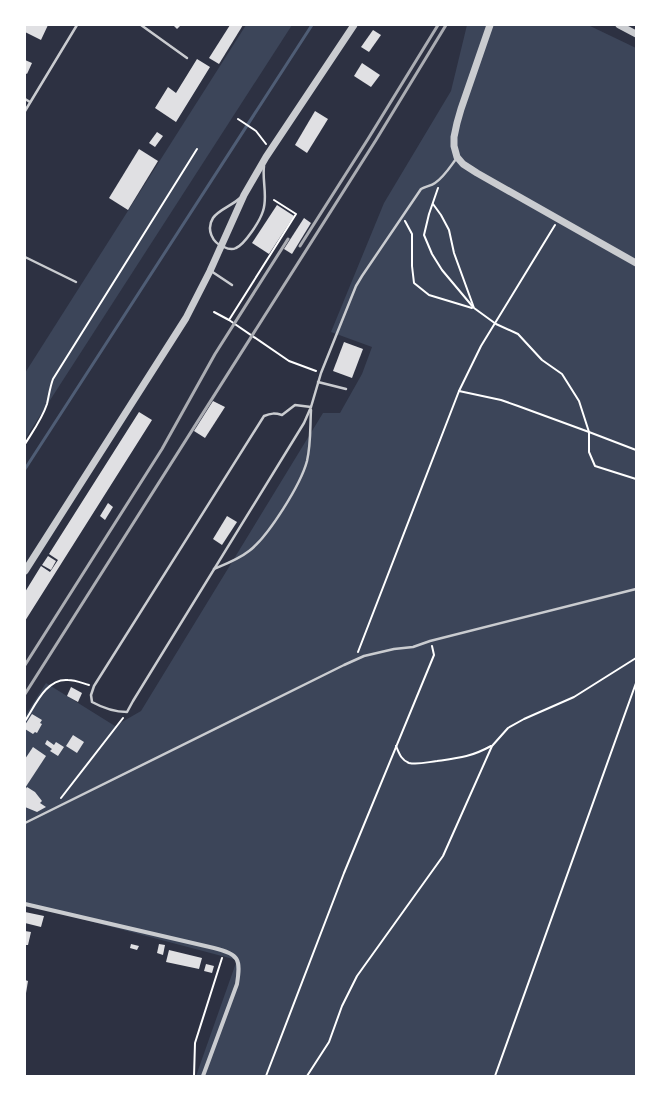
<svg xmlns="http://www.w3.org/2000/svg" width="661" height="1101" font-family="Karla,sans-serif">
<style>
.green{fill:#3c4559}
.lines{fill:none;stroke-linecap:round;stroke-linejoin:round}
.stream{stroke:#4f5d75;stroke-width:3}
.building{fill:#e0e0e3}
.path{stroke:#fff;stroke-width:2}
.service{stroke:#caccd0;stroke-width:2.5}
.minor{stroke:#caccd0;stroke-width:4}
.tertiary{stroke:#caccd0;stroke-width:7}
.rail{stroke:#abadb3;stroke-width:3}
</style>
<rect width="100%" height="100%" fill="#2d3142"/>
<!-- green -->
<g class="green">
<path d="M 246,25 L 292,25 L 25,439 L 25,373 Z"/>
<path d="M 467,25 L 588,25 L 636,48 L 636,1076 L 196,1076 L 237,960 L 25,904 L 25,716 L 46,683 L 115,726 L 141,711 L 323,413 L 340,413 L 362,374 L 372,347 L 331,332 L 384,203 L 451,91 Z"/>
</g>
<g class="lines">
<!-- stream -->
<path class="stream" d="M 25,469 L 312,25"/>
</g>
<!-- building -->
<g class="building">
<path d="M 25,25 L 48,25 L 41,40 L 25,32 Z"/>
<path d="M 173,25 L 181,25 L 177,29 Z"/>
<path d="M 230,25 L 243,25 L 219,64 L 209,58 Z"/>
<path d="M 373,30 L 381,35 L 369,52 L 361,47 Z"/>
<path d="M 197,59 L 210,67 L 176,122 L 155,108 L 168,87 L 176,93 Z"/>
<path d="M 25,60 L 32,63 L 27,74 L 25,73 Z"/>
<path d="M 362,63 L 380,75 L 371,87 L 354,76 Z"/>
<path d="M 315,111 L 328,119 L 307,153 L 295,145 Z"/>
<path d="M 157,132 L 163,136 L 155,147 L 149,143 Z"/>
<path d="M 139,149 L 158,161 L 128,210 L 109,198 Z"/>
<path d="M 277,205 L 294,216 L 269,254 L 252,243 Z"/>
<path d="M 304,218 L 311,223 L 292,254 L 284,249 Z"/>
<path d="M 344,342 L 363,349 L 352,378 L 333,371 Z"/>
<path d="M 213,401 L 225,407 L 205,438 L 194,431 Z"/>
<path d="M 139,412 L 152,420 L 25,621 L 25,592 L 41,566 L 50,572 L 58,560 L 49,554 Z"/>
<path d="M 108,503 L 113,507 L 105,520 L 100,516 Z"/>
<path d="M 227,516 L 237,522 L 222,545 L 213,539 Z"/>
<path d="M 48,556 L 56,561 L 51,570 L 42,565 Z"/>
<path d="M 71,687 L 82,693 L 78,702 L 67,696 Z"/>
<path d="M 32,714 L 42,720 L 40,723 L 42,724 L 37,733 L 35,732 L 33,734 L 25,729 L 25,725 Z"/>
<path d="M 73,735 L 84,742 L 77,753 L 66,746 Z"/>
<path d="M 47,740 L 54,745 L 56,742 L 64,747 L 58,756 L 50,751 L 52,749 L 45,744 Z"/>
<path d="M 33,747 L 46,756 L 25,788 L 25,759 Z"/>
<path d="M 27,787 L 35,792 L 42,801 L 40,803 L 46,807 L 37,812 L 25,807 L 25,790 Z"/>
<path d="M 25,912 L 44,916 L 41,927 L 25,923 Z"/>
<path d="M 25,931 L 31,932 L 28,945 L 25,945 Z"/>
<path d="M 131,944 L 139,946 L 137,950 L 130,948 Z"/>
<path d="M 159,944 L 165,945 L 163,955 L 157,953 Z"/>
<path d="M 169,950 L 202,958 L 199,969 L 166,962 Z"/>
<path d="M 206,964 L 214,966 L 212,973 L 204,971 Z"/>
<path d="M 25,980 L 28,981 L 26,993 L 25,993 Z"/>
</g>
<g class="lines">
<!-- path -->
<g class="path">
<path d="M 238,119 L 256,131 L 266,144"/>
<path d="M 438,188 L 429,214 L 424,235 L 432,254 L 442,270 L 473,307"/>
<path d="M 274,200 L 296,214 L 229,320 L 289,361 L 316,371"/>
<path d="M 433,204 L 441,215 L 449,230 L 454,253 L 474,308 L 496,324 L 518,334 L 542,360 L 562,374 L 579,401 L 589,432 L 589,452 L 595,466 L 636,479"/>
<path d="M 405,221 L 412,234 L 412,266 L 414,283 L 429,295 L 472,308"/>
<path d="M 214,312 L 229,320"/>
<path d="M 459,391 L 501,400 L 518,406 L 589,432 L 636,450"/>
<path d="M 25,444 C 33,431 42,419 47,404 C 49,395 50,387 53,379 L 197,149"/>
<path d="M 358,652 L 459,391 L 481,346 L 555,225"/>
<path d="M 25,721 C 35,706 46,678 68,680 C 75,680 82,683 89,685"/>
<path d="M 396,746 C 399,753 401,760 409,763 C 418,765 428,762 437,761 C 459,758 471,757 491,746"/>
<path d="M 61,798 L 123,718"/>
<path d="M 194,1076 L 195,1043 L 222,958"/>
<path d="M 266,1076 L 344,873 L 434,655 L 432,646"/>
<path d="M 307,1076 L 329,1042 L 342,1006 L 357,976 L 443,856 L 492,746 L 508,728 L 524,719 L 574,697 L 636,658"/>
<path d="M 495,1076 L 636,683"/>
</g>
<!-- service -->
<g class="service">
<path d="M 141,25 L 187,58"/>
<path d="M 25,99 L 30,102"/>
<path d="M 25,111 L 77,25"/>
<path d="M 240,198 C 233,205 218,210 213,218 C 206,229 212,243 224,247 C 228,249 232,250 236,248 C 245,244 260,221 263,211 C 268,197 262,181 264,166"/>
<path d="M 25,257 L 76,282"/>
<path d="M 211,271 L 232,285"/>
<path d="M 318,382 L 346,389"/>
<path d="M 311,407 L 295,405 L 282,415 C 275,413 271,413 264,416 L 94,686 L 91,695 L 92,702 C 103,708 114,712 127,712 L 133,701 L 304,423 L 311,407 L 321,373 L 356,286 L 362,276 L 421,189 C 426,186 431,186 435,183 C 444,177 450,167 456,159"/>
<path d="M 214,569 C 226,564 239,559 249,551 C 268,537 301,484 307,461 C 311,444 310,427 311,410"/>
<path d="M 25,823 L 344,665 L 364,656 L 394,649 L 413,647 L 430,641 L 636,589"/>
</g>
<!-- minor -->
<path class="minor" d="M 25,904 L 214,948 C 239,954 241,959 237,984 L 203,1076"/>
<!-- tertiary -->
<g class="tertiary">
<path d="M 490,25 L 461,109 L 457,123 L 454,137 L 454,146 L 457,157 L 463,164 L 477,173 L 636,263"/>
<path d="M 619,25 L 636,34"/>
<path d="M 25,571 L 186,318 L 210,271 L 244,195 L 266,157 L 354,25"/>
</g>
<!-- rail -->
<g class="rail">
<path d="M 300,246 L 368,139 L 438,25"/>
<path d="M 25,665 L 162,449 L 215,354 L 288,239"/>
<path d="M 25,694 L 376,140 L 446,25"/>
</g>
</g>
<!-- border -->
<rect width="661" height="1101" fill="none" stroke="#ffffff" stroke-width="52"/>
</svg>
